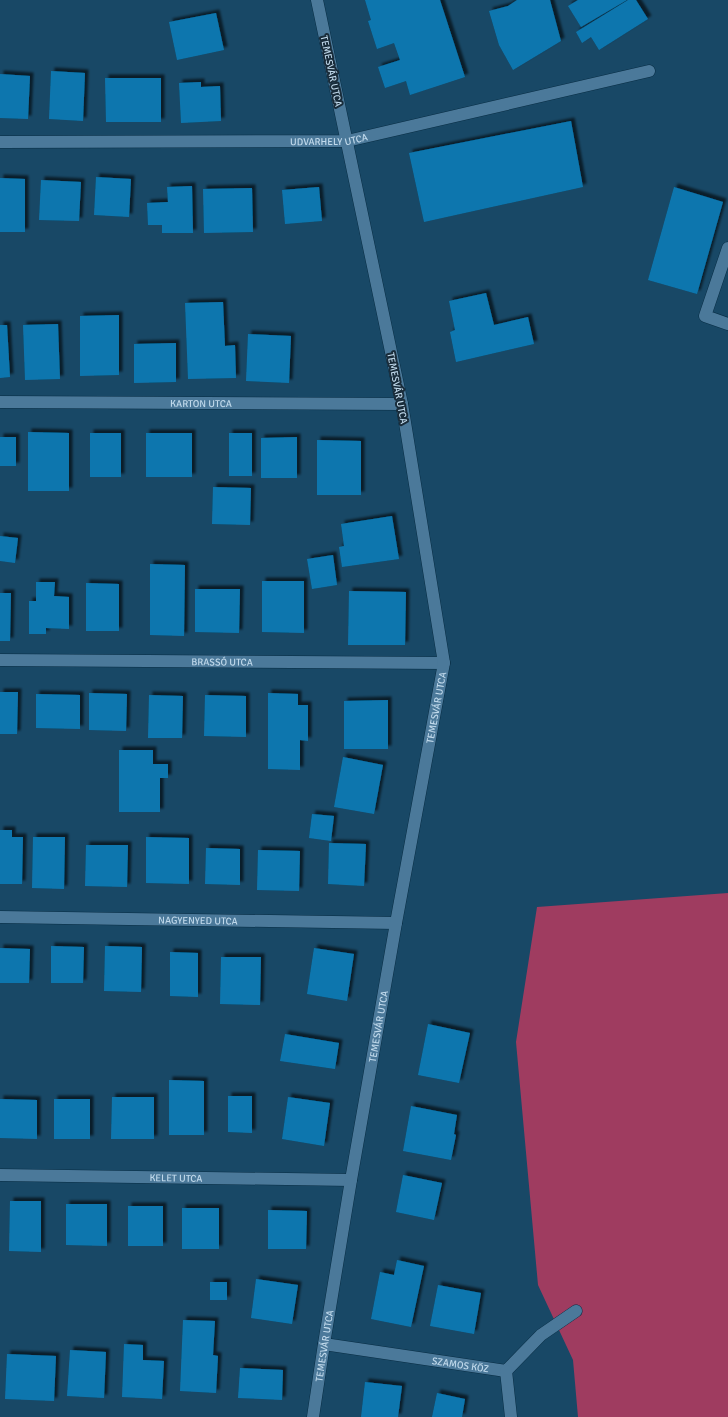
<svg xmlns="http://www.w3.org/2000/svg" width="728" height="1417" font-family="Signika,sans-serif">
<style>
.green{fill:#9f3c60}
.building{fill:#0b76ae;filter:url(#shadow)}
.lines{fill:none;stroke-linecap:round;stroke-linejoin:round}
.service-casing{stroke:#082d44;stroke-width:13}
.minor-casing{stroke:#082d44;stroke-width:13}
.service{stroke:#4b799a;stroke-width:12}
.minor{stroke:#4b799a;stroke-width:12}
.labels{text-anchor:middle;stroke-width:4;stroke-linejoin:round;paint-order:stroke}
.street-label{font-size:10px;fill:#c0d9eb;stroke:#192c3a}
</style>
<defs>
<filter id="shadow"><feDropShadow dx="3.5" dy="-3.5" stdDeviation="1" flood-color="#0009"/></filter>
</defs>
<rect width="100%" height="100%" fill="#184866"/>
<!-- green -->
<path class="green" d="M 728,893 L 728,1417 L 578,1417 L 573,1360 L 538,1285 L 516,1042 L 537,907 Z"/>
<!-- building -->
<g class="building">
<path d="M 365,0 L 440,0 L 465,77 L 410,95 L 406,81 L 385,88 L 378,67 L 400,60 L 394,43 L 377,49 L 368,21 L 371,20 Z"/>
<path d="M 517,0 L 550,0 L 561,41 L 513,70 L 499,45 L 489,11 L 508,6 Z"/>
<path d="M 578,0 L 627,0 L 581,27 L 568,6 Z"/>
<path d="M 628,0 L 636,0 L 648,19 L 599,50 L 591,37 L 582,43 L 576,32 Z"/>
<path d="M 216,13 L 224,50 L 177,60 L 169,22 Z"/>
<path d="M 51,71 L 85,73 L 83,121 L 49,119 Z"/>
<path d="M 0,74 L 30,76 L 28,119 L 0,118 Z"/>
<path d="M 105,78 L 161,78 L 161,122 L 106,122 Z"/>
<path d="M 201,82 L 201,87 L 220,86 L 221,121 L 181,123 L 179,83 Z"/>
<path d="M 571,121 L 583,187 L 424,222 L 409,153 Z"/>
<path d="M 96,177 L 131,179 L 129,217 L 94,215 Z"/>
<path d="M 0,178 L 25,179 L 25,232 L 0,232 Z"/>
<path d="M 41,180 L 81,182 L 79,221 L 39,220 Z"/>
<path d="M 192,186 L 193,233 L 162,233 L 162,225 L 148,225 L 147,203 L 168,202 L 167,187 Z"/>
<path d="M 319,187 L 322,221 L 285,224 L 282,190 Z"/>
<path d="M 674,187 L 723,202 L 697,294 L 648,280 Z"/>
<path d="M 252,188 L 253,232 L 204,233 L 203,189 Z"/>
<path d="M 486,293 L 494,325 L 528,317 L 534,344 L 456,362 L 450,332 L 455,330 L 449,301 Z"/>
<path d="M 223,302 L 225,346 L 235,345 L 236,378 L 188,379 L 185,303 Z"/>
<path d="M 119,315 L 119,375 L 80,376 L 80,316 Z"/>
<path d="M 58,324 L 60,379 L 25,380 L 23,325 Z"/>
<path d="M 0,325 L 7,325 L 10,377 L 0,378 Z"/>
<path d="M 248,334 L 291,336 L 289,383 L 246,381 Z"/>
<path d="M 176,343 L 176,382 L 134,383 L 134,344 Z"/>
<path d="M 28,432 L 69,433 L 69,491 L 28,491 Z"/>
<rect x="90" y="433" width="31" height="44"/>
<rect x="146" y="433" width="46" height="44"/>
<rect x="229" y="433" width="23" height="43"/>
<rect x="0" y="437" width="16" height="29"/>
<path d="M 297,437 L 297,478 L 261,478 L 261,438 Z"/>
<path d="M 317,440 L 361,441 L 361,495 L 317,495 Z"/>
<path d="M 213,487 L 251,488 L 250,525 L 212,524 Z"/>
<path d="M 392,516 L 399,559 L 342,567 L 339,547 L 344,546 L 341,524 Z"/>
<path d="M 0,536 L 18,538 L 15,563 L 0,561 Z"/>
<path d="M 333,555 L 337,585 L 312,589 L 307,559 Z"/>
<path d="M 150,564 L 185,565 L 184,636 L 150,635 Z"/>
<path d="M 262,581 L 304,581 L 304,633 L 262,632 Z"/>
<path d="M 36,582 L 55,582 L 54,596 L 69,597 L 69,629 L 46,628 L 46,634 L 29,634 L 29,601 L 36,601 Z"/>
<path d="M 86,583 L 119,584 L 119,631 L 86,631 Z"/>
<path d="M 195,589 L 240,589 L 239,633 L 195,632 Z"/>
<path d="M 349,591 L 406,592 L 405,645 L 348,645 Z"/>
<path d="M 0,593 L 11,593 L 10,641 L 0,641 Z"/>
<path d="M 0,692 L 18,692 L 17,734 L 0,734 Z"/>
<path d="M 89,693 L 127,694 L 126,731 L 89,730 Z"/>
<path d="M 268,693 L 298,694 L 298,705 L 308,705 L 308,741 L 300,740 L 300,770 L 268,769 Z"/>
<path d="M 36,694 L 80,695 L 80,729 L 36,728 Z"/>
<path d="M 149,695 L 183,696 L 182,738 L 148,738 Z"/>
<path d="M 205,695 L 246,696 L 246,737 L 204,736 Z"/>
<path d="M 388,700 L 388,749 L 344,749 L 344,701 Z"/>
<path d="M 119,750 L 153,750 L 153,764 L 168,764 L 168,778 L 160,778 L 160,812 L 119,812 Z"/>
<path d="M 343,757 L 383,765 L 374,814 L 334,807 Z"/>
<path d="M 312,814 L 334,816 L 331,841 L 309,838 Z"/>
<path d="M 0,830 L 12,830 L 12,837 L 23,837 L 22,884 L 0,884 Z"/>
<path d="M 33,837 L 65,837 L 64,889 L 32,888 Z"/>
<path d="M 146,837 L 189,838 L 189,884 L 146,883 Z"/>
<path d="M 329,843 L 366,844 L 364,886 L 328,884 Z"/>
<path d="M 86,845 L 128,845 L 127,887 L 85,886 Z"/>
<path d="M 206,848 L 240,849 L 240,885 L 205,884 Z"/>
<path d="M 258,850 L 300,851 L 299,891 L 257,890 Z"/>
<path d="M 51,946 L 84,947 L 83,983 L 51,983 Z"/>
<path d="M 105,946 L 142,947 L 141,992 L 104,991 Z"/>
<path d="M 0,948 L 30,949 L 29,983 L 0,983 Z"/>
<path d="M 314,948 L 354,954 L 347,1001 L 307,994 Z"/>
<path d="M 170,952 L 198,953 L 198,997 L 170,996 Z"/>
<path d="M 221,957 L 261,957 L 260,1005 L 220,1004 Z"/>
<path d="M 428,1024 L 470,1033 L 459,1083 L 418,1075 Z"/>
<path d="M 285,1034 L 339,1043 L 335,1069 L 280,1061 Z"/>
<path d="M 169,1080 L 204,1081 L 204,1135 L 169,1135 Z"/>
<path d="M 228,1096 L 252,1096 L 252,1133 L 228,1132 Z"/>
<path d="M 112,1097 L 154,1097 L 154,1139 L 111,1139 Z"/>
<path d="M 288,1097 L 330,1103 L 324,1146 L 282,1139 Z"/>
<path d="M 0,1099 L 37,1100 L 37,1139 L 0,1138 Z"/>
<rect x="54" y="1099" width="36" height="40"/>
<path d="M 411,1106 L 457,1115 L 454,1134 L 456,1135 L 451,1160 L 403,1151 Z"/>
<path d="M 403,1175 L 442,1183 L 434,1220 L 396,1212 Z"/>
<path d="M 10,1201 L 41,1201 L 41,1252 L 9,1251 Z"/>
<path d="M 66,1204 L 107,1204 L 107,1246 L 66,1245 Z"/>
<rect x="128" y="1206" width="35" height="40"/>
<rect x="182" y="1208" width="37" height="41"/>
<path d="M 268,1210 L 307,1211 L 306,1249 L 268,1249 Z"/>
<path d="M 397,1260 L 424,1266 L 411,1327 L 371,1319 L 380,1272 L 394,1275 Z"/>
<path d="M 256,1279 L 298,1285 L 292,1324 L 251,1318 Z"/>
<rect x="210" y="1282" width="17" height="18"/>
<path d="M 438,1285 L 481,1293 L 474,1334 L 430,1326 Z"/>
<path d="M 183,1320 L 215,1321 L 213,1355 L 218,1356 L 216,1393 L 180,1391 Z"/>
<path d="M 124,1344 L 143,1345 L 143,1360 L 164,1361 L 162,1399 L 122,1397 Z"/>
<path d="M 70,1350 L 106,1352 L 104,1398 L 67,1396 Z"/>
<path d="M 7,1354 L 56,1356 L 54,1401 L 5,1399 Z"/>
<path d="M 240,1368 L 283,1370 L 282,1400 L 238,1398 Z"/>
<path d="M 365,1382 L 402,1386 L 398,1417 L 361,1417 Z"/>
<path d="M 437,1393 L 465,1399 L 462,1417 L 432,1417 Z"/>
</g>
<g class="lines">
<defs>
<path id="service" d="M 728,248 L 705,316 L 728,324"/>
<g id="minor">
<path id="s1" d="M 0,142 L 347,141 L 649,71"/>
<path id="s2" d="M 0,402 L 402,404"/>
<path id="s3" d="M 0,660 L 444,663"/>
<path id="s4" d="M 0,917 L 396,923"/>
<path id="s5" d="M 0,1175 L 351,1180"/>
<path id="s6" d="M 324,1344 L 506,1371 L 541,1335 L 576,1311"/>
<path d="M 506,1371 L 511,1417"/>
<path id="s7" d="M 313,1417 L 324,1344 L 351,1180 L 396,923 L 444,663 L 402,404 L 317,0"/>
</g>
</defs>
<!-- service casing -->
<use href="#service" class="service-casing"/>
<!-- minor casing -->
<use href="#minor" class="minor-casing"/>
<!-- service -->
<use href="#service" class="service"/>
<!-- minor -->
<use href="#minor" class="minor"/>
</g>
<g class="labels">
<!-- street labels -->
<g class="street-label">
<text transform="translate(332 71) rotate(78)" y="4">TEMESVÁR UTCA</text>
<text dy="4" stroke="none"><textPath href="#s1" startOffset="329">UDVARHELY UTCA</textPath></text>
<text transform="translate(398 388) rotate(79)" y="4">TEMESVÁR UTCA</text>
<text dy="4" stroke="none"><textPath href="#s2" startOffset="201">KARTON UTCA</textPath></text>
<text dy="4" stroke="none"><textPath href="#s3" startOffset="222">BRASSÓ UTCA</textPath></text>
<text dy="4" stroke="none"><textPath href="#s7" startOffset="720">TEMESVÁR UTCA</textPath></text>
<text dy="4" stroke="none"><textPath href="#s4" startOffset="198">NAGYENYED UTCA</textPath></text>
<text dy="4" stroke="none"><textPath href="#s7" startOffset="396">TEMESVÁR UTCA</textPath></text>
<text dy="4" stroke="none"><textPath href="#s5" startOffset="176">KELET UTCA</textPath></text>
<text dy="4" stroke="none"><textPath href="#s7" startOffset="72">TEMESVÁR UTCA</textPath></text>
<text dy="4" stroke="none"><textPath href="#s6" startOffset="138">SZAMOS KÖZ</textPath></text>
</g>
</g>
</svg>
